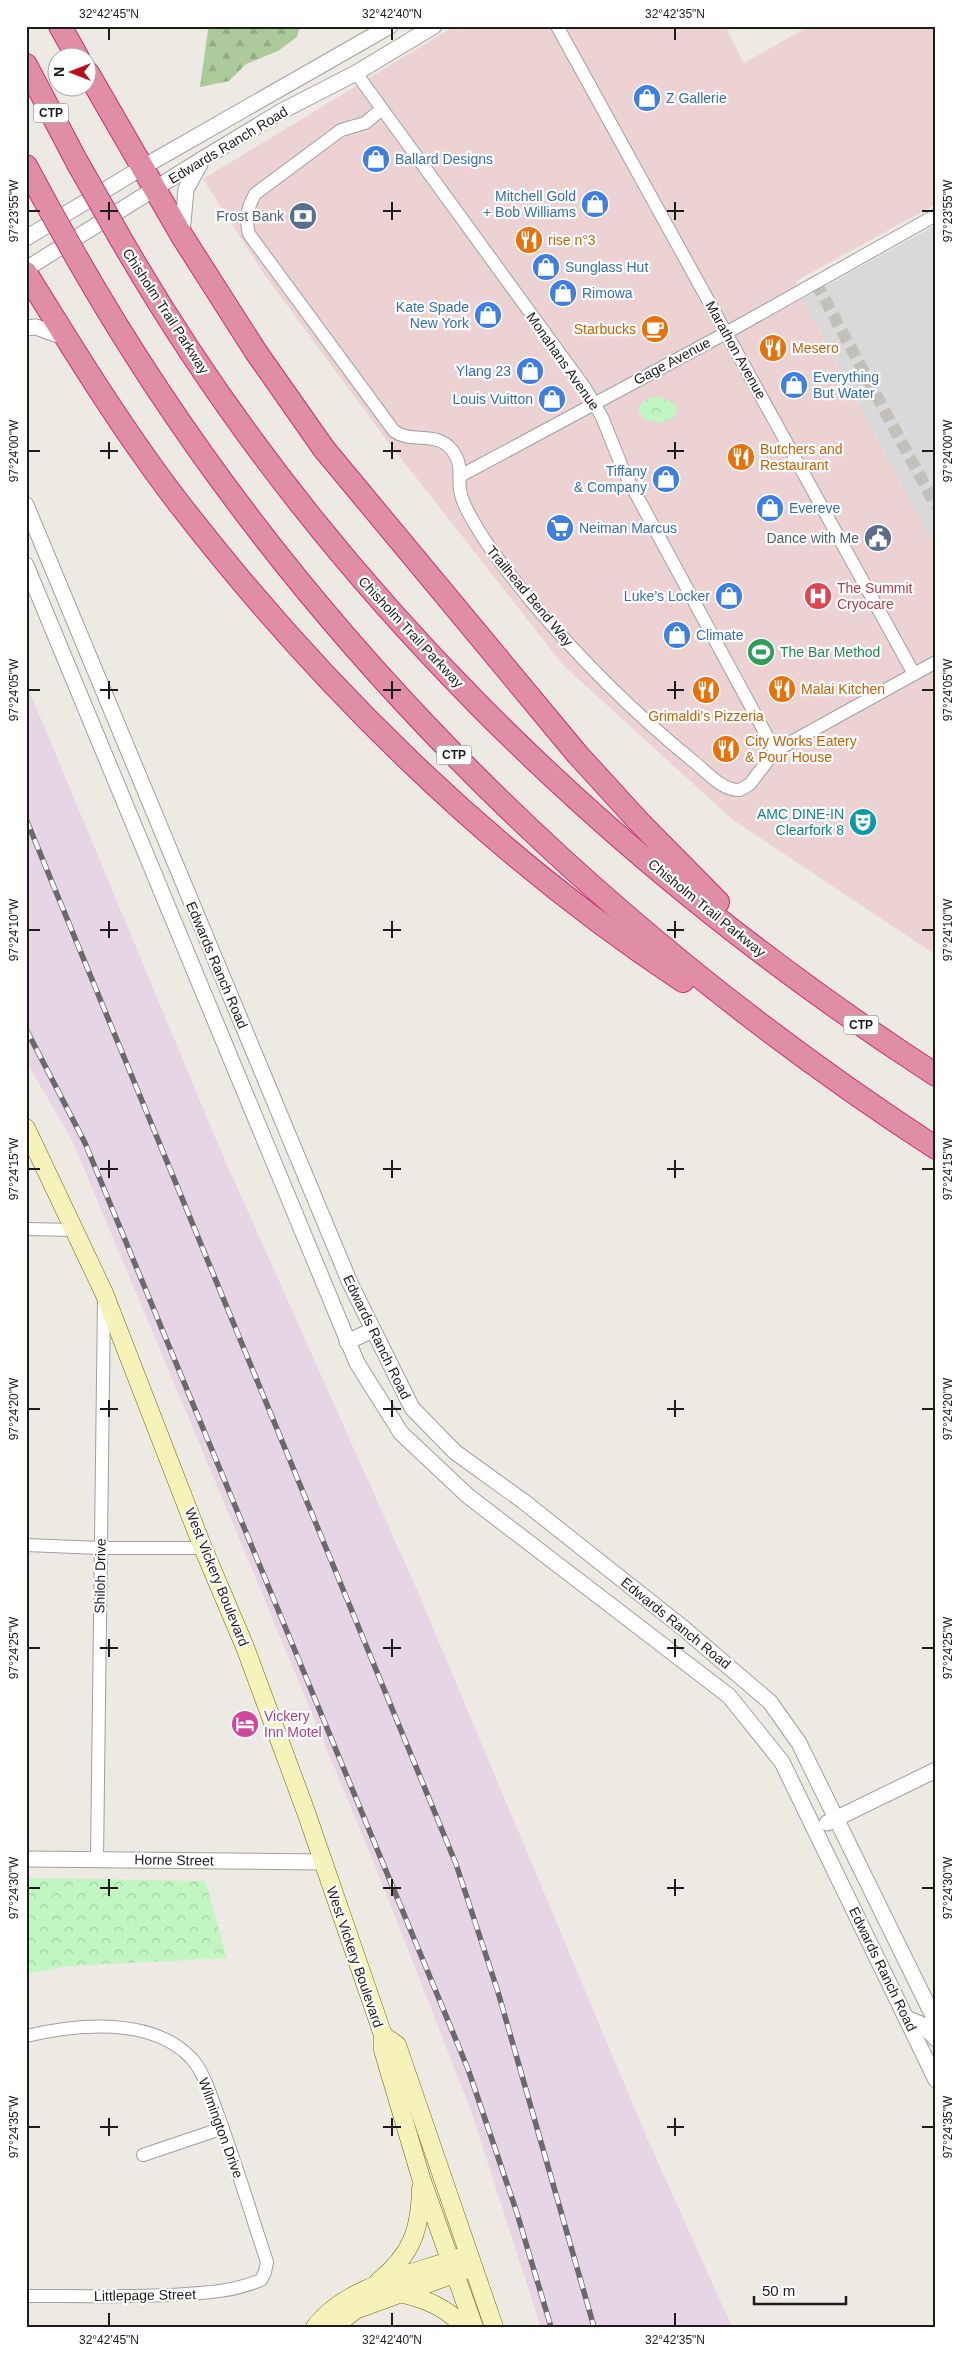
<svg xmlns="http://www.w3.org/2000/svg" width="962" height="2353" font-family="Helvetica,sans-serif">
<style>
.residential{fill:#dad9d9}
.commercial{fill:#edd2d4}
.railway{fill:#e6d5e4}
.forest{fill:url(#forest-firs)}
.park{fill:url(#park-crowns)}
.lines{fill:none;stroke-linecap:round;stroke-linejoin:round}
.minor-tunnel{stroke:#c3c0bb;stroke-width:12;stroke-dasharray:12 6;stroke-linecap:butt}
.minor-casing{stroke:#a0a0a0;stroke-width:14}
.tertiary-casing{stroke:#a0a0a0;stroke-width:17}
.secondary-casing{stroke:#696b0b;stroke-width:19}
.motorway-casing{stroke:#cc2e72;stroke-width:24}
.minor{stroke:#fff;stroke-width:12}
.tertiary{stroke:#fff;stroke-width:15}
.secondary{stroke:#f5f3b9;stroke-width:18}
.motorway{stroke:#e08ea5;stroke-width:22}
.rail-casing{stroke:#6a6a6a;stroke-width:5.5}
.rail{stroke:#fff;stroke-width:4;stroke-dasharray:11;stroke-linecap:butt}
.motorway-bridge-casing{stroke:#cc2e72;stroke-width:24;stroke-linecap:butt}
.motorway-bridge{stroke:#e08ea5;stroke-width:22}
.ticks{fill:none;stroke:#1c1c1c;stroke-width:2}
.labels{text-anchor:middle;stroke-width:4.5;stroke-linejoin:round;paint-order:stroke}
.shield{fill:#fff;stroke:#606060;stroke-width:1}
.shield-label{font-size:12px;font-weight:bold;fill:#1c1c1c}
.shop-label{font-size:14px;fill:#366cbe;stroke:#fff;text-anchor:start}
.street-label{font-size:14px;fill:#1c1c1c;stroke:#fff}
.service-label{font-size:14px;fill:#4e5e75;stroke:#fff;text-anchor:end}
.food-label{font-size:14px;fill:#c56008;stroke:#fff;text-anchor:start}
.health-label{font-size:14px;fill:#be3a42;stroke:#fff;text-anchor:start}
.leisure-label{font-size:14px;fill:#27864d;stroke:#fff;text-anchor:start}
.culture-label{font-size:14px;fill:#0d838f;stroke:#fff;text-anchor:end}
.hotel-label{font-size:14px;fill:#b23c85;stroke:#fff;text-anchor:start}
.neatline{fill:none;stroke:#1c1c1c;stroke-width:2}
.ticks-label{font-size:12px;text-anchor:middle;fill:#1c1c1c}
</style>
<defs>
<pattern id="forest-firs" width="22" height="20" patternUnits="userSpaceOnUse" patternTransform="scale(1.25)"><rect width="22" height="20" fill="#acca9a"/><path d="M5 1l3.5 6h-7zM16 11l3.5 6h-7z" fill="#93ad84"/></pattern>
<pattern id="park-crowns" width="20" height="18" patternUnits="userSpaceOnUse" patternTransform="scale(1.25)"><rect width="20" height="18" fill="#c1f5c1"/><path d="M2 6a3 3 0 1 1 6 0M12 15a3 3 0 1 1 6 0" fill="none" stroke="#a5d1a5"/></pattern>
</defs>
<rect width="100%" height="100%" fill="#ede9e3"/>
<!-- residential -->
<path class="residential" d="M 936,225 L 936,549 L 802,299 Z"/>
<!-- commercial -->
<path class="commercial" d="M 455,26 L 725,26 L 744,63 L 809,26 L 936,26 L 936,204 L 796,281 L 802,299 L 936,549 L 936,955 L 733,820 L 563,665 L 382,434 L 264,274 L 203,179 Z"/>
<!-- railway -->
<path class="railway" d="M 26,683 L 220,1149 L 417,1590 L 647,2138 L 732,2327 L 541,2327 L 470,2108 L 378,1873 L 252,1569 L 72,1140 L 26,1061 Z"/>
<!-- forest -->
<path class="forest" d="M 204,26 L 300,26 L 297,37 L 278,51 L 246,64 L 229,81 L 200,87 L 208,30 Z"/>
<!-- park -->
<g class="park">
<path d="M 661,397 L 675,404 L 677,409 L 675,416 C 664,424 652,424 642,417 L 638,410 C 640,400 651,397 661,397 Z"/>
<path d="M 26,1878 L 205,1881 L 227,1958 L 68,1966 L 26,1974 Z"/>
</g>
<g class="lines">
<!-- minor-tunnel -->
<path class="minor-tunnel" d="M 816,283 L 936,506"/>
<defs>
<g id="minor">
<path d="M 557,26 L 914,674"/>
<path d="M 356,73 L 585,388 L 602,417 L 624,472 L 775,751"/>
<path d="M 382,109 L 365,123 L 341,130 L 255,194 C 247,209 245,218 249,234 L 394,431 C 412,444 436,430 452,450 C 463,464 458,474 460,490 C 462,504 472,519 479,531 C 494,556 513,578 531,601 C 580,659 634,713 693,761 C 706,771 722,791 740,790 L 750,784 L 775,751 L 936,662"/>
<path d="M 460,476 L 726,333 L 936,215"/>
<path d="M 26,1229 L 76,1230"/>
<path d="M 26,1545 L 100,1548 L 203,1548"/>
<path d="M 97,1860 L 104,1300"/>
<path d="M 26,2036 C 77,2024 152,2016 192,2059 C 204,2073 210,2093 216,2110 C 235,2160 250,2211 267,2262 L 265,2272 L 261,2280 C 229,2293 202,2293 168,2295 C 121,2297 73,2296 26,2296"/>
<path d="M 143,2155 L 223,2128"/>
</g>
<g id="tertiary">
<path d="M 182,234 L 186,189 L 200,164"/>
<path d="M 26,238 L 143,167 L 390,26"/>
<path d="M 26,269 L 204,158 L 282,111 L 356,73 L 434,26"/>
<path d="M 26,328 L 36,327 L 66,338"/>
<path d="M 26,505 L 350,1283 L 412,1408 L 455,1452 L 523,1501 L 682,1627 L 770,1702 L 799,1743 L 936,2022"/>
<path d="M 26,565 L 357,1363 L 401,1433 L 468,1496 L 729,1696 L 782,1762 L 936,2080"/>
<path d="M 347,1342 L 373,1330"/>
<path d="M 827,1823 L 936,1770"/>
<path d="M 26,1859 L 322,1862"/>
<path d="M 907,2018 L 923,2025 L 936,2039"/>
</g>
<g id="secondary">
<path d="M 26,1128 L 104,1293 L 203,1548 L 245,1647 L 306,1812 L 383,2035 L 383,2050 L 421,2178 L 474,2327"/>
<path d="M 383,2035 L 397,2045 L 494,2327"/>
<path d="M 378,2282 C 412,2254 420,2231 421,2188"/>
<path d="M 400,2293 C 425,2299 446,2307 464,2327"/>
<path d="M 315,2327 C 347,2285 414,2274 461,2257"/>
<path d="M 334,2327 L 355,2310 L 465,2270"/>
</g>
<g id="motorway">
<path d="M 60,26 L 78,58"/>
<path d="M 26,65 L 77,162"/>
<path d="M 88,73 L 182,236 L 256,352 L 324,449 L 578,755 L 641,824 L 718,902"/>
<path d="M 26,166 L 46,203"/>
<path d="M 119,236 C 315,578 606,861 936,1075"/>
<path d="M 78,260 C 285,622 588,921 936,1148"/>
<path d="M 26,273 C 73,349 120,426 174,497 C 316,682 488,852 683,981"/>
</g>
</defs>
<!-- minor casing -->
<use href="#minor" class="minor-casing"/>
<!-- tertiary casing -->
<use href="#tertiary" class="tertiary-casing"/>
<!-- secondary casing -->
<use href="#secondary" class="secondary-casing"/>
<!-- motorway casing -->
<use href="#motorway" class="motorway-casing"/>
<!-- minor -->
<use href="#minor" class="minor"/>
<!-- tertiary -->
<use href="#tertiary" class="tertiary"/>
<!-- secondary -->
<use href="#secondary" class="secondary"/>
<!-- motorway -->
<use href="#motorway" class="motorway"/>
<defs>
<g id="rail">
<path d="M 26,819 L 456,1864 L 498,1992 L 594,2327"/>
<path d="M 26,1029 L 85,1143 L 468,2069 L 516,2210 L 551,2327"/>
</g>
</defs>
<!-- rail casing -->
<use href="#rail" class="rail-casing"/>
<!-- rail -->
<use href="#rail" class="rail"/>
<defs>
<g id="motorway-bridge">
<path d="M 77,162 L 119,236"/>
<path d="M 46,203 L 78,260"/>
</g>
</defs>
<!-- motorway-bridge casing -->
<use href="#motorway-bridge" class="motorway-bridge-casing"/>
<!-- motorway-bridge -->
<use href="#motorway-bridge" class="motorway-bridge"/>
</g>
<!-- ticks -->
<path class="ticks" d="M 109,28 L 109,40M 392,28 L 392,40M 675,28 L 675,40M 109,202 L 109,220M 392,202 L 392,220M 675,202 L 675,220M 28,211 L 40,211M 100,211 L 118,211M 383,211 L 401,211M 667,211 L 684,211M 922,211 L 934,211M 109,442 L 109,459M 392,442 L 392,459M 675,442 L 675,459M 28,451 L 40,451M 100,451 L 118,451M 383,451 L 401,451M 667,451 L 684,451M 922,451 L 934,451M 109,681 L 109,699M 392,681 L 392,699M 675,681 L 675,699M 28,690 L 40,690M 100,690 L 118,690M 383,690 L 401,690M 667,690 L 684,690M 922,690 L 934,690M 109,921 L 109,938M 392,921 L 392,938M 675,921 L 675,938M 28,930 L 40,930M 100,930 L 118,930M 383,930 L 401,930M 667,930 L 684,930M 922,930 L 934,930M 109,1160 L 109,1178M 392,1160 L 392,1178M 675,1160 L 675,1178M 28,1169 L 40,1169M 100,1169 L 118,1169M 383,1169 L 401,1169M 667,1169 L 684,1169M 922,1169 L 934,1169M 109,1400 L 109,1417M 392,1400 L 392,1417M 675,1400 L 675,1417M 28,1409 L 40,1409M 100,1409 L 118,1409M 383,1409 L 401,1409M 667,1409 L 684,1409M 922,1409 L 934,1409M 109,1639 L 109,1657M 392,1639 L 392,1657M 675,1639 L 675,1657M 28,1648 L 40,1648M 100,1648 L 118,1648M 383,1648 L 401,1648M 667,1648 L 684,1648M 922,1648 L 934,1648M 109,1879 L 109,1896M 392,1879 L 392,1896M 675,1879 L 675,1896M 28,1888 L 40,1888M 100,1888 L 118,1888M 383,1888 L 401,1888M 667,1888 L 684,1888M 922,1888 L 934,1888M 109,2118 L 109,2136M 392,2118 L 392,2136M 675,2118 L 675,2136M 28,2127 L 40,2127M 100,2127 L 118,2127M 383,2127 L 401,2127M 667,2127 L 684,2127M 922,2127 L 934,2127M 109,2313 L 109,2326M 392,2313 L 392,2326M 675,2313 L 675,2326"/>
<!-- icons -->
<defs>
<symbol id="shop-disc" viewBox="-11 -11 22 22"><circle r="9.5" fill="#3f7fe0" stroke="#fff"/><path d="M-5-2.5h2.3a2.7 3.5 0 0 1 5.4 0H5L5.5 6h-11ZM-1.5-2.5h3a1.5 2.3 0 0 0-3 0Z" fill="#fff"/></symbol>
<symbol id="bank-disc" viewBox="-11 -11 22 22"><circle r="9.5" fill="#5c6f8a" stroke="#fff"/><path d="M-6-4H6V4H-6ZM0-2.3a2.3 2.3 0 1 0 0 4.6a2.3 2.3 0 1 0 0-4.6Z" fill="#fff"/></symbol>
<symbol id="restaurant-disc" viewBox="-11 -11 22 22"><circle r="9.5" fill="#e8710a" stroke="#fff"/><path d="M-5-6h1v4h1v-4h1v4h1v-4h1v5L-1.5 .5V6h-2V.5L-5-1ZM5-6V6H3V1.5H1.5Q1.5-4 5-6Z" fill="#fff"/></symbol>
<symbol id="cafe-disc" viewBox="-11 -11 22 22"><circle r="9.5" fill="#e8710a" stroke="#fff"/><path d="M-5.5-4.5H6V0H3Q3 3.5 0 3.5H-2.5Q-5.5 3.5-5.5 0ZM3-3.2v2h1.7v-2ZM-6 4.5H4V6H-6Z" fill="#fff"/></symbol>
<symbol id="supermarket-disc" viewBox="-11 -11 22 22"><circle r="9.5" fill="#3f7fe0" stroke="#fff"/><path d="M-6-5.5h2.5l.6 2H6L4.5 2H-2.5L-4.4-4H-6ZM-1.5 3.2a1.3 1.3 0 1 0 .1 0ZM3 3.2a1.3 1.3 0 1 0 .1 0Z" fill="#fff"/></symbol>
<symbol id="civic-disc" viewBox="-11 -11 22 22"><circle r="9.5" fill="#5c6f8a" stroke="#fff"/><path d="M-.6-6.5H3V-4.5H.6V-3L4-1V1h2V6H-6V1h2V-1L-.6-3ZM-1.2 2.5V6h2.4V2.5Z" fill="#fff"/></symbol>
<symbol id="hospital-disc" viewBox="-11 -11 22 22"><circle r="9.5" fill="#e0444e" stroke="#fff"/><path d="M-5-5h3v3.5h4V-5h3V5h-3V1.5h-4V5h-3Z" fill="#fff"/></symbol>
<symbol id="stadium-disc" viewBox="-11 -11 22 22"><circle r="9.5" fill="#2e9e5b" stroke="#fff"/><path d="M0-5a6.5 5 0 1 0 0 10a6.5 5 0 1 0 0-10ZM-3.5-1.8h7v3.6h-7Z" fill="#fff"/></symbol>
<symbol id="theatre-disc" viewBox="-11 -11 22 22"><circle r="9.5" fill="#0f9aa8" stroke="#fff"/><path d="M-5-5.5Q0-4 5-5.5V0Q5 5 0 6Q-5 5-5 0ZM-3.3-2.5H-1v1.5H-3.3ZM1-2.5H3.3v1.5H1ZM-2.8 1Q0 5.5 2.8 1Z" fill="#fff"/></symbol>
<symbol id="hotel-disc" viewBox="-11 -11 22 22"><circle r="9.5" fill="#d1479c" stroke="#fff"/><path d="M-6-4.5h1.5V1H6V5H4.5V3h-9V5H-6ZM-4 0a1.8 1.8 0 1 1 3.6 0ZM.5 0V-2.5h3Q6-2.5 6 0Z" fill="#fff"/></symbol>
</defs>
<g fill-rule="evenodd">
<use href="#shop-disc" x="631" y="82" width="32" height="32"/>
<use href="#shop-disc" x="360" y="143" width="32" height="32"/>
<use href="#shop-disc" x="579" y="188" width="32" height="32"/>
<use href="#bank-disc" x="287" y="200" width="32" height="32"/>
<use href="#restaurant-disc" x="513" y="224" width="32" height="32"/>
<use href="#shop-disc" x="530" y="251" width="32" height="32"/>
<use href="#shop-disc" x="547" y="277" width="32" height="32"/>
<use href="#shop-disc" x="472" y="299" width="32" height="32"/>
<use href="#cafe-disc" x="639" y="313" width="32" height="32"/>
<use href="#restaurant-disc" x="757" y="332" width="32" height="32"/>
<use href="#shop-disc" x="514" y="355" width="32" height="32"/>
<use href="#shop-disc" x="778" y="369" width="32" height="32"/>
<use href="#shop-disc" x="536" y="383" width="32" height="32"/>
<use href="#restaurant-disc" x="725" y="441" width="32" height="32"/>
<use href="#shop-disc" x="650" y="463" width="32" height="32"/>
<use href="#shop-disc" x="754" y="492" width="32" height="32"/>
<use href="#supermarket-disc" x="544" y="512" width="32" height="32"/>
<use href="#civic-disc" x="862" y="522" width="32" height="32"/>
<use href="#shop-disc" x="713" y="580" width="32" height="32"/>
<use href="#hospital-disc" x="802" y="580" width="32" height="32"/>
<use href="#shop-disc" x="661" y="619" width="32" height="32"/>
<use href="#stadium-disc" x="745" y="636" width="32" height="32"/>
<use href="#restaurant-disc" x="766" y="673" width="32" height="32"/>
<use href="#restaurant-disc" x="690" y="674" width="32" height="32"/>
<use href="#restaurant-disc" x="710" y="733" width="32" height="32"/>
<use href="#theatre-disc" x="847" y="806" width="32" height="32"/>
<use href="#hotel-disc" x="229" y="1708" width="32" height="32"/>
</g>
<g class="labels">
<!-- shield labels -->
<g class="shield">
<rect x="33.5" y="103.5" width="35" height="19" rx="4"/>
<rect x="436.5" y="745.5" width="35" height="19" rx="4"/>
<rect x="843.5" y="1015.5" width="35" height="19" rx="4"/>
</g>
<g class="shield-label">
<text x="51" y="117">CTP</text>
<text x="454" y="759">CTP</text>
<text x="861" y="1029">CTP</text>
</g>
<!-- shop labels -->
<g class="shop-label">
<text x="666" y="103">Z Gallerie</text>
<text x="395" y="164">Ballard Designs</text>
<text x="576" y="201" text-anchor="end">Mitchell Gold<tspan x="576" dy="16">+ Bob Williams</tspan></text>
<text x="565" y="272">Sunglass Hut</text>
<text x="582" y="298">Rimowa</text>
<text x="469" y="312" text-anchor="end">Kate Spade<tspan x="469" dy="16">New York</tspan></text>
<text x="511" y="376" text-anchor="end">Ylang 23</text>
<text x="813" y="382">Everything<tspan x="813" dy="16">But Water</tspan></text>
<text x="533" y="404" text-anchor="end">Louis Vuitton</text>
<text x="647" y="476" text-anchor="end">Tiffany<tspan x="647" dy="16">&amp; Company</tspan></text>
<text x="789" y="513">Evereve</text>
<text x="579" y="533">Neiman Marcus</text>
<text x="710" y="601" text-anchor="end">Luke’s Locker</text>
<text x="696" y="640">Climate</text>
</g>
<!-- street labels -->
<g class="street-label">
<text transform="translate(228 145) rotate(-31)" y="5">Edwards Ranch Road</text>
<text transform="translate(166 311) rotate(57)" y="5">Chisholm Trail Parkway</text>
<text transform="translate(736 350) rotate(61)" y="5">Marathon Avenue</text>
<text transform="translate(563 361) rotate(55)" y="5">Monahans Avenue</text>
<text transform="translate(672 361) rotate(-28)" y="5">Gage Avenue</text>
<text transform="translate(530 596) rotate(50)" y="5">Trailhead Bend Way</text>
<text transform="translate(411 632) rotate(47)" y="5">Chisholm Trail Parkway</text>
<text transform="translate(707 908) rotate(39)" y="5">Chisholm Trail Parkway</text>
<text transform="translate(217 965) rotate(67)" y="5">Edwards Ranch Road</text>
<text transform="translate(377 1337) rotate(64)" y="5">Edwards Ranch Road</text>
<text transform="translate(100 1576) rotate(-89)" y="5">Shiloh Drive</text>
<text transform="translate(217 1577) rotate(68)" y="5">West Vickery Boulevard</text>
<text transform="translate(676 1623) rotate(39)" y="5">Edwards Ranch Road</text>
<text transform="translate(174 1860) rotate(1)" y="5">Horne Street</text>
<text transform="translate(355 1957) rotate(71)" y="5">West Vickery Boulevard</text>
<text transform="translate(883 1969) rotate(64)" y="5">Edwards Ranch Road</text>
<text transform="translate(221 2128) rotate(70)" y="5">Wilmington Drive</text>
<text transform="translate(145 2295) rotate(-1)" y="5">Littlepage Street</text>
</g>
<!-- service labels -->
<g class="service-label">
<text x="284" y="221">Frost Bank</text>
<text x="859" y="543">Dance with Me</text>
</g>
<!-- food labels -->
<g class="food-label">
<text x="548" y="245">rise n°3</text>
<text x="636" y="334" text-anchor="end">Starbucks</text>
<text x="792" y="353">Mesero</text>
<text x="760" y="454">Butchers and<tspan x="760" dy="16">Restaurant</tspan></text>
<text x="801" y="694">Malai Kitchen</text>
<text x="706" y="721" text-anchor="middle">Grimaldi’s Pizzeria</text>
<text x="745" y="746">City Works Eatery<tspan x="745" dy="16">&amp; Pour House</tspan></text>
</g>
<!-- health labels -->
<g class="health-label">
<text x="837" y="593">The Summit<tspan x="837" dy="16">Cryocare</tspan></text>
</g>
<!-- leisure labels -->
<g class="leisure-label">
<text x="780" y="657">The Bar Method</text>
</g>
<!-- culture labels -->
<g class="culture-label">
<text x="844" y="819">AMC DINE-IN<tspan x="844" dy="16">Clearfork 8</tspan></text>
</g>
<!-- hotel labels -->
<g class="hotel-label">
<text x="264" y="1721">Vickery<tspan x="264" dy="16">Inn Motel</tspan></text>
</g>
</g>
<!-- border -->
<rect width="962" height="2353" fill="none" stroke="#ffffff" stroke-width="55"/>
<!-- north arrow -->
<g transform="translate(72 72) rotate(270)"><circle r="24" fill="#ffffff" stroke="#a4a4a4"/>
<path d="M0-4L9 19L0 12L-9 19Z" fill="#bc0c1b"/>
<text y="-8" font-size="14" font-weight="bold" text-anchor="middle" fill="#1c1c1c">N</text>
</g>
<!-- scale -->
<path d="M754 2296v8h92v-8" fill="none" stroke="#1c1c1c" stroke-width="2.5"/>
<text x="762" y="2296" font-size="15" fill="#1c1c1c" stroke="#ffffff" stroke-width="4" paint-order="stroke">50 m</text>
<rect x="28" y="28" width="906" height="2298" class="neatline"/>
<g class="ticks-label">
<text x="109" y="18">32°42'45"N</text>
<text x="392" y="18">32°42'40"N</text>
<text x="675" y="18">32°42'35"N</text>
<text transform="translate(948 211) rotate(-90)" y="4">97°23'55"W</text>
<text transform="translate(14 211) rotate(-90)" y="4">97°23'55"W</text>
<text transform="translate(948 451) rotate(-90)" y="4">97°24'00"W</text>
<text transform="translate(14 451) rotate(-90)" y="4">97°24'00"W</text>
<text transform="translate(948 690) rotate(-90)" y="4">97°24'05"W</text>
<text transform="translate(14 690) rotate(-90)" y="4">97°24'05"W</text>
<text transform="translate(948 930) rotate(-90)" y="4">97°24'10"W</text>
<text transform="translate(14 930) rotate(-90)" y="4">97°24'10"W</text>
<text transform="translate(948 1169) rotate(-90)" y="4">97°24'15"W</text>
<text transform="translate(14 1169) rotate(-90)" y="4">97°24'15"W</text>
<text transform="translate(948 1409) rotate(-90)" y="4">97°24'20"W</text>
<text transform="translate(14 1409) rotate(-90)" y="4">97°24'20"W</text>
<text transform="translate(948 1648) rotate(-90)" y="4">97°24'25"W</text>
<text transform="translate(14 1648) rotate(-90)" y="4">97°24'25"W</text>
<text transform="translate(948 1888) rotate(-90)" y="4">97°24'30"W</text>
<text transform="translate(14 1888) rotate(-90)" y="4">97°24'30"W</text>
<text transform="translate(948 2127) rotate(-90)" y="4">97°24'35"W</text>
<text transform="translate(14 2127) rotate(-90)" y="4">97°24'35"W</text>
<text x="109" y="2344">32°42'45"N</text>
<text x="392" y="2344">32°42'40"N</text>
<text x="675" y="2344">32°42'35"N</text>
</g>
</svg>
